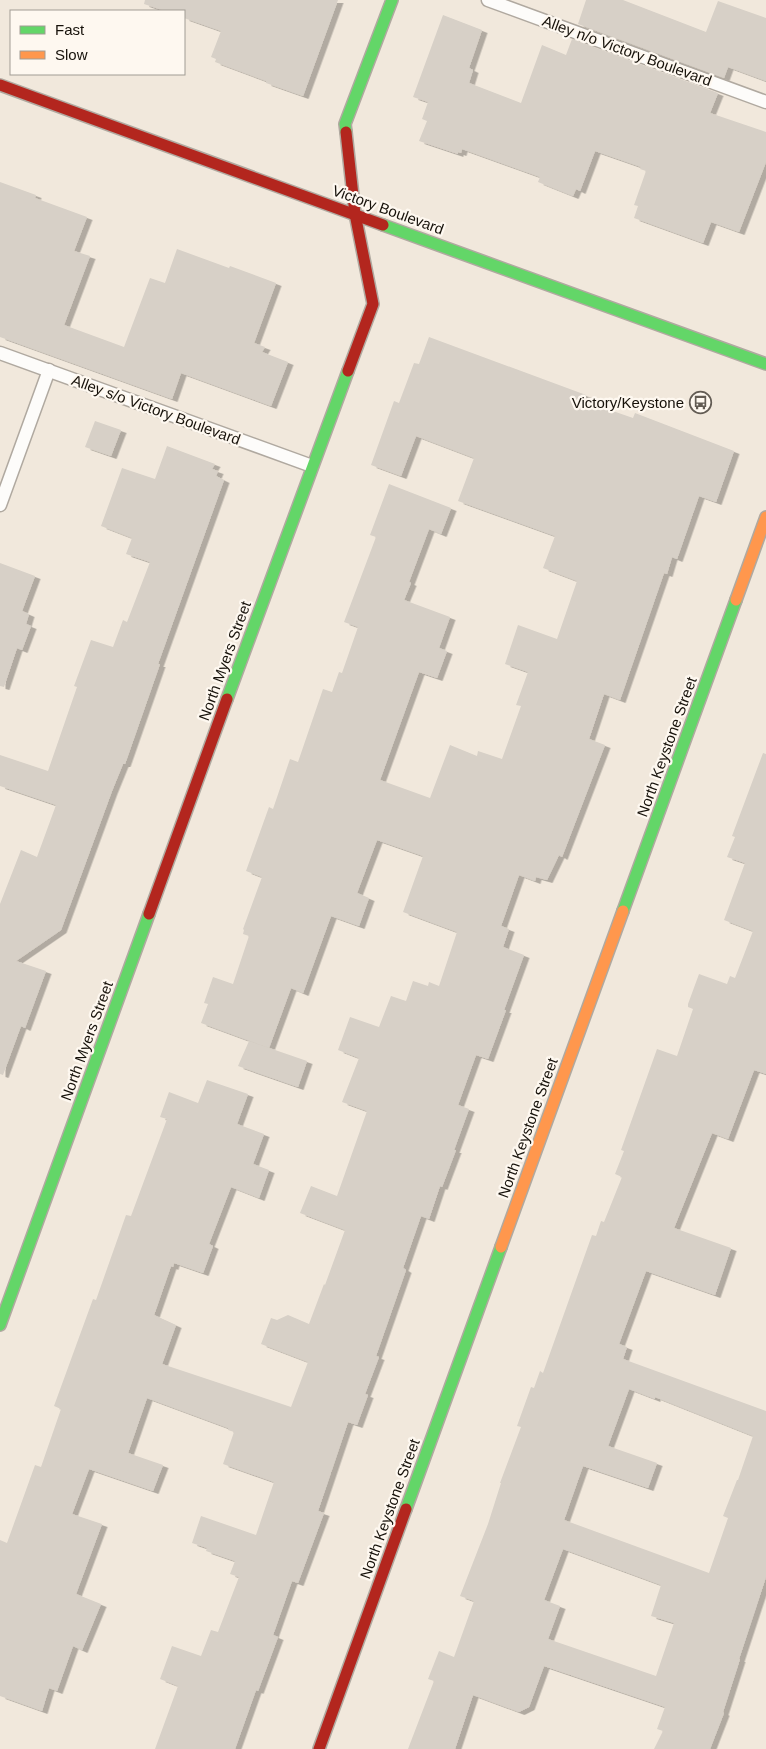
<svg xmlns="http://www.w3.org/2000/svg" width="766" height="1749" font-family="Helvetica,sans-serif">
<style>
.building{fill:#d7d0c7;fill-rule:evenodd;filter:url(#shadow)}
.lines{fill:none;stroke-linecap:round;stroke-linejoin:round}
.lane-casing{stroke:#b0a9a0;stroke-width:15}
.fast-casing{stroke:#b0a9a0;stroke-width:14}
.slow-casing{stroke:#b0a9a0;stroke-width:14}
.jam-casing{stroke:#b0a9a0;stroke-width:14}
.lane{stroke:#fdfcfa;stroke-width:12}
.fast{stroke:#63d668;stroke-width:11}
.slow{stroke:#ff974d;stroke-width:11}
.jam{stroke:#b3261e;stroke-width:11}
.labels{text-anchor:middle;stroke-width:4.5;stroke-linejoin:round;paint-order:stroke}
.street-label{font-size:15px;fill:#16110a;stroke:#fef8f0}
.poi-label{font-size:15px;fill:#16110a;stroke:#fef8f0;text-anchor:end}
</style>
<defs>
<filter id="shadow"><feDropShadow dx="5.5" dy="3" stdDeviation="0" flood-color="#0004"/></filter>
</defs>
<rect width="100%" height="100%" fill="#f1e8dc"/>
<!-- building -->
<g class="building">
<path d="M 145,0 L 338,0 L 303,96 L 266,83 L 266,81 L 215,62 L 216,59 L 211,57 L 221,31 L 184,18 L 184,11 L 165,11 L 144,4 Z"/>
<path d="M 586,0 L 623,0 L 706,32 L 718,1 L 766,18 L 766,81 L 728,67 L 724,78 L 578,24 Z"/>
<path d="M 443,15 L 482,30 L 469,68 L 473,70 L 469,83 L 521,103 L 542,45 L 566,55 L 572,39 L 718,93 L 710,113 L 766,132 L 766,162 L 739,232 L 711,222 L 703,243 L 634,218 L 638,206 L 634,205 L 646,171 L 640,169 L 641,167 L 595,151 L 580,191 L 576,189 L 573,196 L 538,182 L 540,177 L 462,149 L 461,153 L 458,152 L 458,154 L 419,141 L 427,121 L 422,119 L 428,102 L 413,97 Z"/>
<path d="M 0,182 L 36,195 L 35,198 L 87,217 L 74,251 L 90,256 L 64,325 L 124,347 L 150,278 L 165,283 L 177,249 L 229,268 L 230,266 L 276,283 L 254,343 L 265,347 L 262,352 L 288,362 L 271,406 L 181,373 L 172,399 L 0,337 Z"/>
<path d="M 429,337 L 586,395 L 584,401 L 633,418 L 635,413 L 734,451 L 716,502 L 699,496 L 677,559 L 672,557 L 667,574 L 664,573 L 620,700 L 604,694 L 589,739 L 605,745 L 562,857 L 559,855 L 547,880 L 536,877 L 535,881 L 519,875 L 501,926 L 509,929 L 503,947 L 524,955 L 504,1010 L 506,1010 L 488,1059 L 476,1055 L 458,1105 L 469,1109 L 454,1150 L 456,1150 L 442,1187 L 440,1186 L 429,1219 L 421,1216 L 403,1268 L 406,1270 L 376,1356 L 379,1357 L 365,1394 L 368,1395 L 357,1425 L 348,1422 L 318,1511 L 324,1513 L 298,1583 L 292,1581 L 273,1635 L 278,1637 L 258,1691 L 256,1690 L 235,1749 L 155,1749 L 178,1686 L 160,1679 L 172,1646 L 201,1656 L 211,1630 L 218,1632 L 239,1577 L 230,1574 L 235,1561 L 206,1551 L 207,1548 L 192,1543 L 201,1516 L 256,1535 L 274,1482 L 223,1464 L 234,1432 L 228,1430 L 228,1428 L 147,1398 L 128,1453 L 163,1465 L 153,1491 L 89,1469 L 72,1514 L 102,1524 L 76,1594 L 101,1604 L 82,1650 L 73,1646 L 57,1691 L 49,1688 L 42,1711 L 0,1696 L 0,1540 L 7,1543 L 35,1465 L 41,1467 L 61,1409 L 54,1406 L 93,1299 L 96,1300 L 126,1215 L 131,1216 L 167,1119 L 160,1117 L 169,1092 L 198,1103 L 207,1080 L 248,1094 L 237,1124 L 264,1134 L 253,1164 L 269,1170 L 259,1198 L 231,1187 L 209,1244 L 213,1246 L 203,1273 L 174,1263 L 173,1267 L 171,1266 L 154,1315 L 176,1325 L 162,1364 L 291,1407 L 308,1362 L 261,1344 L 271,1318 L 277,1320 L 288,1315 L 309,1324 L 324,1284 L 325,1285 L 345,1230 L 300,1213 L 311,1186 L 337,1196 L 367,1111 L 342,1102 L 359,1058 L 338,1050 L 350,1017 L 379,1027 L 391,996 L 406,1001 L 413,981 L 428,986 L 429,982 L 439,986 L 457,932 L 403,912 L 423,856 L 377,840 L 357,893 L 369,898 L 359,926 L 331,916 L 303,993 L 291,988 L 269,1048 L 201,1023 L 208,1004 L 204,1003 L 213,977 L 233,984 L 249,936 L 243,934 L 244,930 L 243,929 L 262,877 L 246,871 L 269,807 L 273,809 L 290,759 L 298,762 L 323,689 L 332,692 L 339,672 L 342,673 L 358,627 L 344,622 L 376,537 L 370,535 L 389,484 L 451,508 L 441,534 L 429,529 L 409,582 L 411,583 L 404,600 L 450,617 L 439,648 L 447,651 L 437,678 L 419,672 L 380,780 L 430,798 L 450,745 L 477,756 L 478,751 L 502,759 L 521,706 L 516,705 L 528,672 L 505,664 L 518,625 L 557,639 L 577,581 L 543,568 L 555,536 L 458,501 L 474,458 L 416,436 L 401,476 L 371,465 L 394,401 L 399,403 L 414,363 L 419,364 Z"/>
<path d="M 95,421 L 121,430 L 111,456 L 85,447 Z"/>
<path d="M 167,446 L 215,464 L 212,469 L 218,471 L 216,476 L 224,480 L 158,664 L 160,664 L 125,764 L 123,764 L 112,791 L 61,930 L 16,961 L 46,971 L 25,1028 L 21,1026 L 3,1075 L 0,1074 L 0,904 L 21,850 L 37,857 L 56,805 L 0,786 L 0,755 L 48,771 L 77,687 L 74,686 L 91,640 L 113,647 L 123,620 L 127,622 L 150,562 L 126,554 L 132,538 L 101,526 L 122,468 L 155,479 Z"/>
<path d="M 0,563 L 35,576 L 22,611 L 29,614 L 26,624 L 31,626 L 22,650 L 17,648 L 4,687 L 0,686 Z"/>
<path d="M 763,753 L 766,754 L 766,1074 L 754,1070 L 728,1139 L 712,1133 L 674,1228 L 731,1248 L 715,1295 L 646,1271 L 619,1344 L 627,1347 L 623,1359 L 766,1411 L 766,1577 L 739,1659 L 740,1659 L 723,1712 L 724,1713 L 710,1749 L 654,1749 L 663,1731 L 657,1729 L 665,1707 L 544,1666 L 529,1707 L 519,1712 L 473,1695 L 455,1749 L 408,1749 L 434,1681 L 428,1679 L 439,1651 L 454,1657 L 474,1601 L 460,1596 L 488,1524 L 501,1483 L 500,1483 L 521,1427 L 517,1426 L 531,1387 L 534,1388 L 540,1371 L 543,1373 L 592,1235 L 596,1236 L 601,1221 L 604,1222 L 622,1177 L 615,1174 L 624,1151 L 621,1150 L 657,1049 L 677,1056 L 693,1009 L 688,1007 L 688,1004 L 699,974 L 727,984 L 730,976 L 735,978 L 753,931 L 724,920 L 745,863 L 727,857 L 735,837 L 732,836 ZM 629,1389 L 655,1399 L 655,1397 L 753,1436 L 738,1480 L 737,1480 L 723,1516 L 728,1518 L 709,1573 L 564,1520 L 583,1466 L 648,1488 L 657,1463 L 608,1446 ZM 563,1549 L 661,1585 L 651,1616 L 674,1623 L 656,1676 L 548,1639 L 560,1606 L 544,1600 Z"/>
<path d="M 249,1041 L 307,1061 L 298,1087 L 238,1066 Z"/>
</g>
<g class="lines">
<defs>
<g id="lane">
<path d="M 488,0 L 766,102"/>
<path d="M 0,353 L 312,466"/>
<path d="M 0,505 L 49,370"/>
</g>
<g id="fast">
<path d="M 346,132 L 345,124 L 392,0"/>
<path d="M 383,225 L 766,364"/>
<path d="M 227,699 L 348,371"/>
<path d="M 623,911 L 736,600"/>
<path d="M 0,1325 L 149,914"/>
<path d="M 406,1509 L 501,1247"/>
</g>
<g id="slow">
<path d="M 736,600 L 766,517"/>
<path d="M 501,1247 L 623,911"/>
</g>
<g id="jam">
<path d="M 0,85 L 383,225"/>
<path d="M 346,132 L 355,214 L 373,304 L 348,371"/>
<path d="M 149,914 L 227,699"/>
<path d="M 319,1749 L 406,1509"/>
</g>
</defs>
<!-- lane casing -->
<use href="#lane" class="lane-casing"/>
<!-- fast casing -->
<use href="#fast" class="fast-casing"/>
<!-- slow casing -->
<use href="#slow" class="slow-casing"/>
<!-- jam casing -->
<use href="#jam" class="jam-casing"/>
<!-- lane -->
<use href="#lane" class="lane"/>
<!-- fast -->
<use href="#fast" class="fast"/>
<!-- slow -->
<use href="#slow" class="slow"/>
<!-- jam -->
<use href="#jam" class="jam"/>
</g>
<!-- icons -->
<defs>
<symbol id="bus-ring" viewBox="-11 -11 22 22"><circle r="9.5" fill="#fef8f0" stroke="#635c54" stroke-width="1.5"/><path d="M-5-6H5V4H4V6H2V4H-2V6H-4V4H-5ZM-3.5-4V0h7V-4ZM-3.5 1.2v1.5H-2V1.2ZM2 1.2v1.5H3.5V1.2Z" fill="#635c54"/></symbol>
</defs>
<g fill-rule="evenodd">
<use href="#bus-ring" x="688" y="390" width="25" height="25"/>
</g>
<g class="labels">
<!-- street labels -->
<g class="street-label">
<text transform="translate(627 51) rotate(20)" y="5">Alley n/o Victory Boulevard</text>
<text transform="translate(388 210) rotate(20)" y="5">Victory Boulevard</text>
<text transform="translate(156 410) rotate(20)" y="5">Alley s/o Victory Boulevard</text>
<text transform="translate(225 661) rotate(-70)" y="5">North Myers Street</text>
<text transform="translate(667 747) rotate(-70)" y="5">North Keystone Street</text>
<text transform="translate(87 1041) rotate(-70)" y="5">North Myers Street</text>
<text transform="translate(528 1128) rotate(-70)" y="5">North Keystone Street</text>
<text transform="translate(390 1509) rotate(-70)" y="5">North Keystone Street</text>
</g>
<!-- poi labels -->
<g class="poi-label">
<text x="684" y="408">Victory/Keystone</text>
</g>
</g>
<!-- legend -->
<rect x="10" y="10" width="175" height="65" fill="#fef8f0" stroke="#a19c94"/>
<rect x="20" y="26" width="25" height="8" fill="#63d668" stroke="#a19c94"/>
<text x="55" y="35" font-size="15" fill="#16110a">Fast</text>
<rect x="20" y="51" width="25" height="8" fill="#ff974d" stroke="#a19c94"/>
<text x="55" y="60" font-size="15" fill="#16110a">Slow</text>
</svg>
